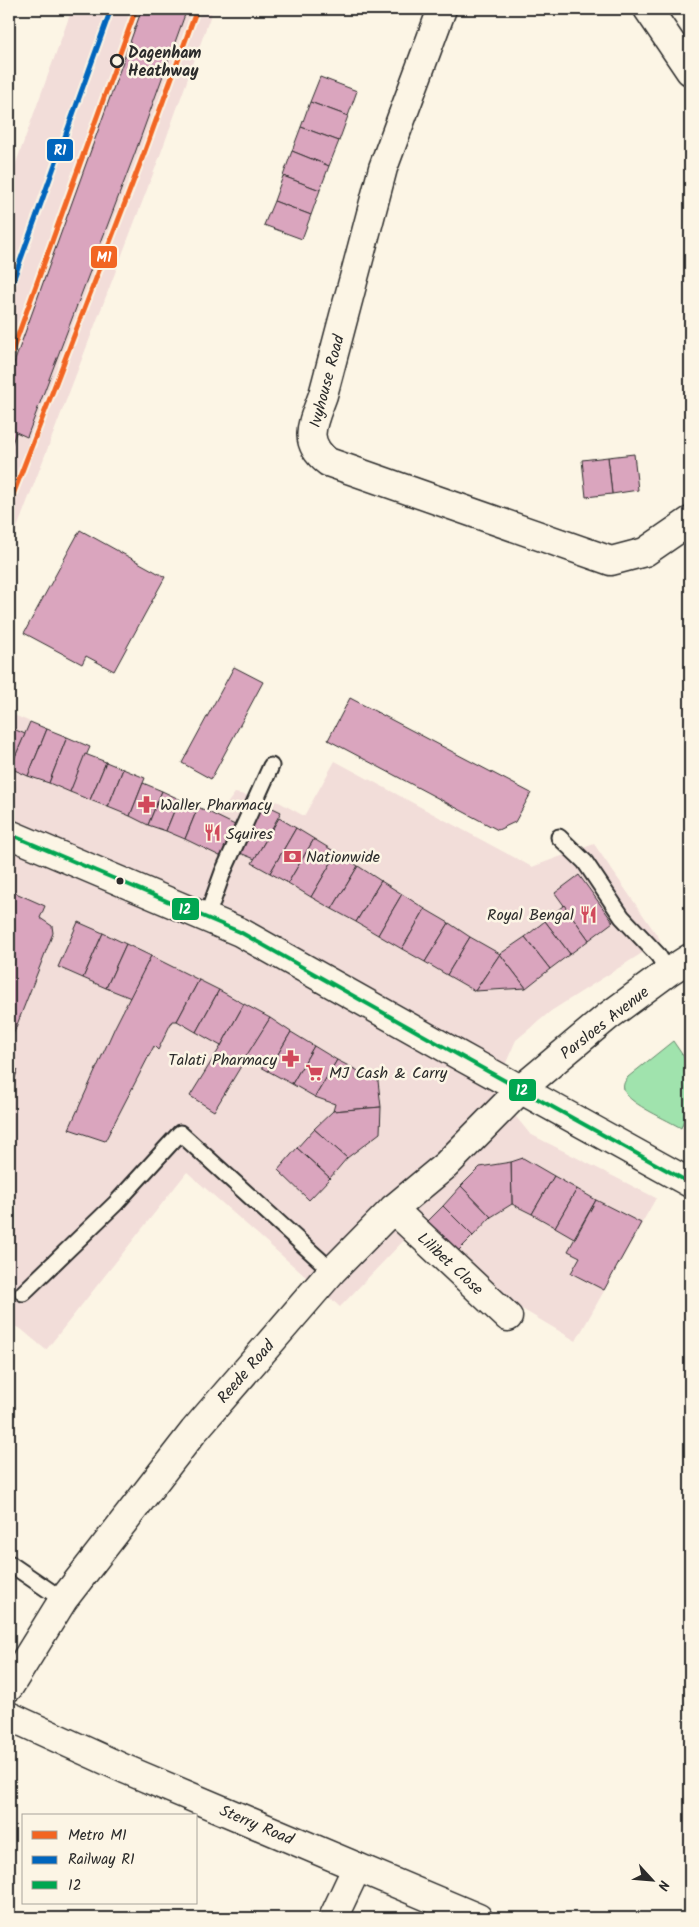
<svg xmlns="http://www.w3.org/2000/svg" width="699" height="1927" font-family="Kalam,sans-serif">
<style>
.built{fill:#f2ddd9}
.green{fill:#a0e3ad;stroke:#66876c}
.building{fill:#daa5be;stroke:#2b2b2b}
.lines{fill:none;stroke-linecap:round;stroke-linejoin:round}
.service-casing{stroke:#2b2b2b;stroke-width:19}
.minor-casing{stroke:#2b2b2b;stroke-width:31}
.tertiary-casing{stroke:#2b2b2b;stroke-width:31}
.primary-casing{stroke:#2b2b2b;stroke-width:31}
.service{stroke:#fcf5e5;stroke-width:15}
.minor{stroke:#fcf5e5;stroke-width:28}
.tertiary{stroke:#fcf5e5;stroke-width:28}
.primary{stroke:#fcf5e5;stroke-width:28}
.bus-1-casing{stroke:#fcf5e5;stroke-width:8}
.bus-1{stroke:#00a651;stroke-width:4}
.rail-1-casing{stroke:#fcf5e5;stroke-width:9}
.rail-1{stroke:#0065bd;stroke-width:5}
.metro-1-casing{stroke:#fcf5e5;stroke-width:9}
.metro-1{stroke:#f26522;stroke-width:5}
.stop-dot{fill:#fcf5e5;stroke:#2b2b2b;stroke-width:2.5}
.bus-dot{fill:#2b2b2b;stroke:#fcf5e5;stroke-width:2}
.labels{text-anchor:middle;stroke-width:5;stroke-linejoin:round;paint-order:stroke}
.stop-label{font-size:16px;font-weight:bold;fill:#2b2b2b;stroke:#fcf5e5;text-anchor:start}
.street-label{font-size:16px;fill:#2b2b2b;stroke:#fcf5e5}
.poi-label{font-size:16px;fill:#2b2b2b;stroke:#fcf5e5;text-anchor:start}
.line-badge{stroke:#fcf5e5;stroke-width:2}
.badge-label{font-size:14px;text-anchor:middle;font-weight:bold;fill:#fff}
</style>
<rect width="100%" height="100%" fill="#fcf5e5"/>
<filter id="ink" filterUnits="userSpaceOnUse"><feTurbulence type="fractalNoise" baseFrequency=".02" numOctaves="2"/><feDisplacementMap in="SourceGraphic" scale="10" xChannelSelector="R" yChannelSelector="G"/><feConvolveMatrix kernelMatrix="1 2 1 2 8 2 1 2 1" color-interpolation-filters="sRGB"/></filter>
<g filter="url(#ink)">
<!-- built -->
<g class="built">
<path d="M 72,9 L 213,9 L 158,161 L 9,549 L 9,182 Z"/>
<path d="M 9,713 L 90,747 L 86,754 L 145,778 L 143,783 L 218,816 L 235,793 L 279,802 L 304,816 L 335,761 L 532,867 L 594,844 L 661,941 L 551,1011 L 516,1040 L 494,1090 L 530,1134 L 656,1198 L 576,1341 L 522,1309 L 510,1331 L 408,1236 L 340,1307 L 187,1172 L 46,1350 L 21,1329 L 9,1324 Z"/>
</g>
<!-- green -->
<path class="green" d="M 673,1041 L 690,1066 L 690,1103 L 681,1128 C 668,1120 630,1104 625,1092 C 622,1086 624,1082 628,1077 Z"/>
<!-- building -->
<g class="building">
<path d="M 142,9 L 187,9 L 135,153 L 27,437 L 16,432 L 9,452 L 9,377 Z"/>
<path d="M 320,77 L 357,91 L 348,116 L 310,102 Z"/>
<path d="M 310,102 L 348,116 L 339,141 L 301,127 Z"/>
<path d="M 301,127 L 339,141 L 329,166 L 292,151 Z"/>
<path d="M 292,151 L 329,166 L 320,190 L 283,176 Z"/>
<path d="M 283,176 L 320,190 L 311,215 L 274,201 Z"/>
<path d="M 274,201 L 311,215 L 302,239 L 264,225 Z"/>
<path d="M 634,454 L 638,490 L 612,494 L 608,457 Z"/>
<path d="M 608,457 L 612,494 L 586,497 L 582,460 Z"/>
<path d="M 80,530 L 165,577 L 114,671 L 86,656 L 82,664 L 24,633 Z"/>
<path d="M 234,667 L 263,682 L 211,779 L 182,763 Z"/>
<path d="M 350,698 L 531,793 L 515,822 L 498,830 L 328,740 Z"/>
<path d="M 30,722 L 47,729 L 28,776 L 10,768 Z"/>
<path d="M 9,727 L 25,734 L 10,768 L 9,767 Z"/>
<path d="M 47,729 L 67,737 L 49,783 L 28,776 Z"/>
<path d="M 67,737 L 90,747 L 70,792 L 49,783 Z"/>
<path d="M 85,754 L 106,762 L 90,800 L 70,792 Z"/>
<path d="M 106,762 L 123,769 L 108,807 L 90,800 Z"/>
<path d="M 123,769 L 145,778 L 130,816 L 108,807 Z"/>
<path d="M 143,783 L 162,791 L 148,825 L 130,816 Z"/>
<path d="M 162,791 L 179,799 L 166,831 L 148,825 Z"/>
<path d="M 179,799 L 198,807 L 185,839 L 166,831 Z"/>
<path d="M 258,801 L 281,812 L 255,859 L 235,851 Z"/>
<path d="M 198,807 L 239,827 L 226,859 L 185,839 Z"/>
<path d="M 279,818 L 296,828 L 270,873 L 252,863 Z"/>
<path d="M 296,828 L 314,839 L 288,883 L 270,873 Z"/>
<path d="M 314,839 L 337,853 L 311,897 L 288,883 Z"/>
<path d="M 337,853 L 358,866 L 332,909 L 311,897 Z"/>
<path d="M 358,866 L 381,881 L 356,922 L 332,909 Z"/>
<path d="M 579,875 L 613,922 L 589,940 L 555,893 Z"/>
<path d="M 381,881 L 402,894 L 378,935 L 356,922 Z"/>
<path d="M 9,890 L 45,906 L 40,918 L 52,926 L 53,933 L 9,1045 Z"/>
<path d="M 402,894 L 425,909 L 402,949 L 378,935 Z"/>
<path d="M 564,905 L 589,940 L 570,954 L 545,921 Z"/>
<path d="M 425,909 L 449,923 L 425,962 L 402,949 Z"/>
<path d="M 545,921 L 570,954 L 550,969 L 525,937 Z"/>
<path d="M 78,922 L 103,933 L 83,978 L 58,967 Z"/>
<path d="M 449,923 L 470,937 L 447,975 L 425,962 Z"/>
<path d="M 103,933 L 126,944 L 106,988 L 83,978 Z"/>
<path d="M 470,937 L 500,954 L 475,991 L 447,975 Z"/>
<path d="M 525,937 L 550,969 L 526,988 L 500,954 Z"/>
<path d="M 126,944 L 151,956 L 131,998 L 106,988 Z"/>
<path d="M 500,954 L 526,988 L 475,991 Z"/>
<path d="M 151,956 L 199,980 L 177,1021 L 172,1021 L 158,1050 L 154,1046 L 105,1141 L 69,1129 L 115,1027 Z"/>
<path d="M 199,980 L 219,990 L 196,1032 L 177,1021 Z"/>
<path d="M 219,990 L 244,1004 L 221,1046 L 196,1032 Z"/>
<path d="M 244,1004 L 270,1018 L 214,1111 L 190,1096 L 221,1046 Z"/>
<path d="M 270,1018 L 291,1032 L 268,1071 L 245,1058 Z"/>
<path d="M 291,1032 L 314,1046 L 292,1084 L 268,1071 Z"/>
<path d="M 314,1046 L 337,1060 L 315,1097 L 292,1084 Z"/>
<path d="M 337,1060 L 378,1081 L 381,1107 L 333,1111 L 335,1104 L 315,1097 Z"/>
<path d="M 9,1066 L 18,1070 L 9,1092 Z"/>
<path d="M 381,1107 L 380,1133 L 347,1158 L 314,1129 L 333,1111 Z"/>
<path d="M 314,1129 L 347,1158 L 330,1178 L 297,1148 Z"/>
<path d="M 297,1148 L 330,1178 L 309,1200 L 278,1170 Z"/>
<path d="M 523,1158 L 554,1176 L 532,1214 L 512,1204 L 511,1162 Z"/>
<path d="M 511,1162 L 512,1204 L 491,1217 L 461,1186 L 480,1167 Z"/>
<path d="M 554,1176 L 577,1189 L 555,1227 L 532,1214 Z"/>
<path d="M 461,1186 L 491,1217 L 473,1236 L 443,1206 Z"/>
<path d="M 577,1189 L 596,1200 L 574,1238 L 555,1227 Z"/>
<path d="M 596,1200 L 641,1223 L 604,1290 L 571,1273 L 580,1257 L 568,1251 Z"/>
<path d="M 443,1206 L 473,1236 L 452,1257 L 421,1228 Z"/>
</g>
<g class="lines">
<defs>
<g id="service">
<path d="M 559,837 L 585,862 L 622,917 L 658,955 L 668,972"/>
<path d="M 206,919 L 223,872 L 271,766"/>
<path d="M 23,1293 L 116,1203 L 180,1133 L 332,1271"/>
<path d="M 9,1563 L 63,1600"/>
</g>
<g id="minor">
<path d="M 442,9 L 383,168 L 323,395 C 313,423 301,441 328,462 L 611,561 L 645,552 L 690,521"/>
<path d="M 648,9 L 690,71"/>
<path d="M 393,1209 L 508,1317"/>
<path d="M 9,1716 L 125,1769 L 478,1918"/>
<path d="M 333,1918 L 357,1867"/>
</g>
<path id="tertiary" d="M 9,1687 L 63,1600 L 194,1431 L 332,1271 L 393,1209 L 446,1165 L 521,1089 L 607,1017 L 668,972 L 690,958"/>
<path id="primary" d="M 9,834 L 240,932 L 462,1057 L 690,1183"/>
</defs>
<!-- service casing -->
<use href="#service" class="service-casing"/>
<!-- minor casing -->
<use href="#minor" class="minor-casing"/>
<!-- tertiary casing -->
<use href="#tertiary" class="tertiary-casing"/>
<!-- primary casing -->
<use href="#primary" class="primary-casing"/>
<!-- service -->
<use href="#service" class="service"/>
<!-- minor -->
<use href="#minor" class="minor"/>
<!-- tertiary -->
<use href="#tertiary" class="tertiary"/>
<!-- primary -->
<use href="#primary" class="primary"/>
<defs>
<path id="bus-1" d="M 9,834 L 240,932 L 462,1057 L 690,1183"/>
</defs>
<!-- bus-1 casing -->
<use href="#bus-1" class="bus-1-casing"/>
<!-- bus-1 -->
<use href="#bus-1" class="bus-1"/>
<defs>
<path id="rail-1" d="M 9,292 L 111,9"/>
</defs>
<!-- rail-1 casing -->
<use href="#rail-1" class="rail-1-casing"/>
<!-- rail-1 -->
<use href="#rail-1" class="rail-1"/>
<defs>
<g id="metro-1">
<path d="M 9,360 L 136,9"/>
<path d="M 9,505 L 143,156 L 197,9"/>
</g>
</defs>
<!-- metro-1 casing -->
<use href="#metro-1" class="metro-1-casing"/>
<!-- metro-1 -->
<use href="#metro-1" class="metro-1"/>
</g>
</g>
<!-- icons -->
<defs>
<symbol id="pharmacy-bare" viewBox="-9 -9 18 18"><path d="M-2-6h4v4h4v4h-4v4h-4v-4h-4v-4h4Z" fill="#d1495b" stroke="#fcf5e5" stroke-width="2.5" paint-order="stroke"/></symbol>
<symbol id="restaurant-bare" viewBox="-9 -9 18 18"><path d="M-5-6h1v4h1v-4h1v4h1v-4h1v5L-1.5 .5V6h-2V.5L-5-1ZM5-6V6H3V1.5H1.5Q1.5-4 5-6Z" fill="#d1495b" stroke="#fcf5e5" stroke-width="2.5" paint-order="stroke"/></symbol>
<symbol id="bank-bare" viewBox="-9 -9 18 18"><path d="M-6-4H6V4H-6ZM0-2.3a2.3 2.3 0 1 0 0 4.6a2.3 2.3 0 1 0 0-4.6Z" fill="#d1495b" stroke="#fcf5e5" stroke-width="2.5" paint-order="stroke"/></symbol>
<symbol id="supermarket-bare" viewBox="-9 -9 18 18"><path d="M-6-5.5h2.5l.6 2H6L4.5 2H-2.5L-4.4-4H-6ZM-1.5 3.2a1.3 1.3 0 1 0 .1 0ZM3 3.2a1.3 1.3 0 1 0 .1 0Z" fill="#d1495b" stroke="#fcf5e5" stroke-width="2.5" paint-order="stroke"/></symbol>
</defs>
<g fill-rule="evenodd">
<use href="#pharmacy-bare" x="134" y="792" width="25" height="25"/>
<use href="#restaurant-bare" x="200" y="820" width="25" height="25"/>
<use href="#bank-bare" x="280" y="844" width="25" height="25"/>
<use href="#restaurant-bare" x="576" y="902" width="25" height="25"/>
<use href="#pharmacy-bare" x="278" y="1046" width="25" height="25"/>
<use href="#supermarket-bare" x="302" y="1060" width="25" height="25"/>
</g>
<!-- markers -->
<circle class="stop-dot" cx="117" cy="61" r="6"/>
<circle class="bus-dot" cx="120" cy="881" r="4.5"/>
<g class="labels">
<!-- stop labels -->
<g class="stop-label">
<text x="128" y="58">Dagenham<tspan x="128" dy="18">Heathway</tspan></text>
</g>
<!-- street labels -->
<g class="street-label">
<text transform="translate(326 381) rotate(-75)" y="6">Ivyhouse Road</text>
<text transform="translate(604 1022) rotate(-38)" y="6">Parsloes Avenue</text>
<text transform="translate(451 1263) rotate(43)" y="6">Lilibet Close</text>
<text transform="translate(245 1371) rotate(-49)" y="6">Reede Road</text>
<text transform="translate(257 1824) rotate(23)" y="6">Sterry Road</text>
</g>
<!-- poi labels -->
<g class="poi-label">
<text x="160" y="810">Waller Pharmacy</text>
<text x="226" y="839">Squires</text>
<text x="306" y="862">Nationwide</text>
<text x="574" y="920" text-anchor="end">Royal Bengal</text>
<text x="277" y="1065" text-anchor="end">Talati Pharmacy</text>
<text x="329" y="1078">MJ Cash &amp; Carry</text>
</g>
</g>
<g class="line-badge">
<rect x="46" y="138" width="28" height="24" rx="5" fill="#0065bd"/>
<rect x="90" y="245" width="28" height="24" rx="5" fill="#f26522"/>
<rect x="171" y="897" width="29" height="24" rx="5" fill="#00a651"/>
<rect x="508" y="1078" width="29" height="24" rx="5" fill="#00a651"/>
</g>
<g class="badge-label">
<text x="60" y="155">R1</text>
<text x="104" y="262">M1</text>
<text x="185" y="914">12</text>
<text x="522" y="1095">12</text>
</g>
<!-- margin -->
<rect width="699" height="1927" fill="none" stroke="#fcf5e5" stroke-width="30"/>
<rect x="15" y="15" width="669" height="1897" fill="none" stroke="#2b2b2b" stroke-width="2" filter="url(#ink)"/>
<!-- legend -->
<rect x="22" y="1814" width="175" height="90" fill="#fcf5e5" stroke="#a8a49b"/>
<rect x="32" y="1831" width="25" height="8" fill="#f26522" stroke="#a8a49b"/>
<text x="68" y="1840" font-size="15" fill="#2b2b2b">Metro M1</text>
<rect x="32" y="1856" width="25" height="8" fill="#0065bd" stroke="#a8a49b"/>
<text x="68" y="1864" font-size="15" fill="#2b2b2b">Railway R1</text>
<rect x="32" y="1881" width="25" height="8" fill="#00a651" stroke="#a8a49b"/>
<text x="68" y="1890" font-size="15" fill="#2b2b2b">12</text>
<!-- north arrow -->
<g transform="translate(652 1880) rotate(116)" stroke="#fcf5e5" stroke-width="4" paint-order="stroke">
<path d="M0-4L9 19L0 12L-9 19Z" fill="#2b2b2b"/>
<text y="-8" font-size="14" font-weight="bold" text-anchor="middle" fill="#2b2b2b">N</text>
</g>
</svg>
